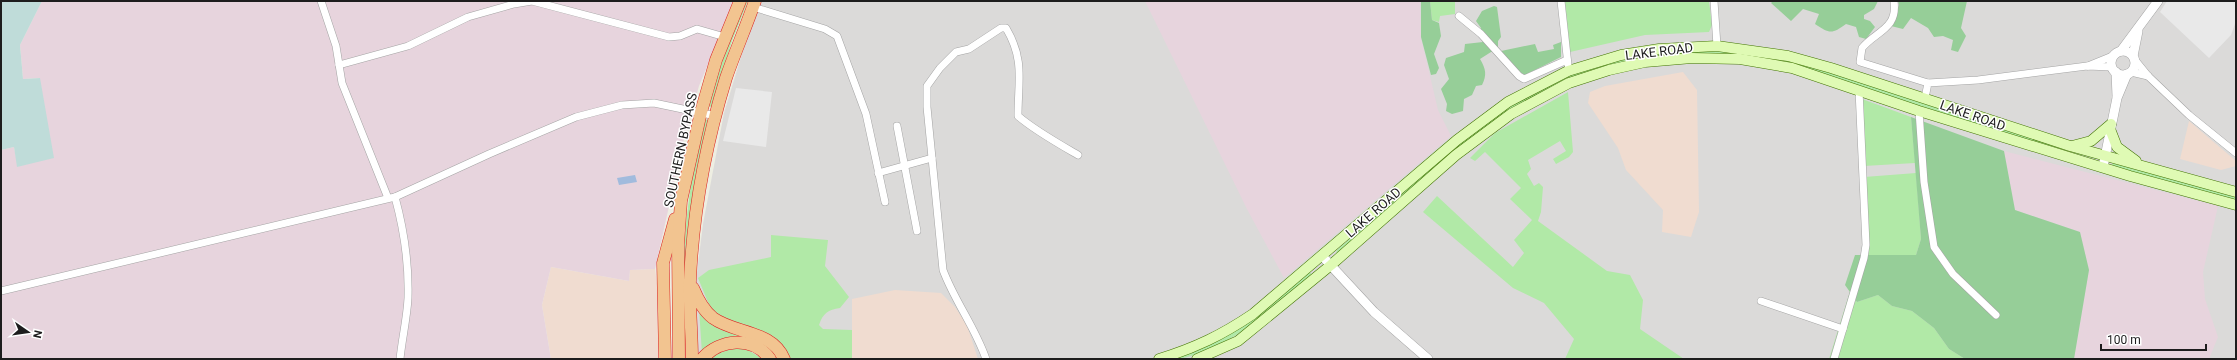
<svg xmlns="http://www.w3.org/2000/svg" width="2237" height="360" font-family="Roboto,sans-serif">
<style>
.residential{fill:#dbdad9}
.commercial{fill:#f0dcd0}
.industrial{fill:#e7d4dd}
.grass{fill:#b1e9a7}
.forest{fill:#96ce98}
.wetland{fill:#bfdcd9}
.parking{fill:#e9e9e9}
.water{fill:#a1bbdd}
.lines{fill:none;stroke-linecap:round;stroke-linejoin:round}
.minor-casing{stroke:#a4a4a4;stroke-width:8}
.tertiary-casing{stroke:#a4a4a4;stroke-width:10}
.secondary-casing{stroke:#427403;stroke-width:11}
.trunk-casing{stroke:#da2122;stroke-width:13}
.minor{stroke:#fff;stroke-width:7}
.tertiary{stroke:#fff;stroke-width:9}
.secondary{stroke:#dffab4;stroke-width:10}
.trunk{stroke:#f2c490;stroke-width:12}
.labels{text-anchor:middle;stroke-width:3;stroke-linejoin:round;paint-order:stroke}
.street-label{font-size:13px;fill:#1d1d1d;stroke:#fff}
</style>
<rect width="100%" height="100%" fill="#eeeee2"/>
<!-- residential -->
<path class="residential" d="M 758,1 L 2236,1 L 2236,359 L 694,359 L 693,304 L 703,224 L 724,113 Z"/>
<!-- commercial -->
<g class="commercial">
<path d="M 1683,72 L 1697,90 L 1699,212 L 1691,237 L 1662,232 L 1663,210 L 1626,170 L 1618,148 L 1588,103 L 1590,92 L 1605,86 Z"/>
<path d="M 2189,121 L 2236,161 L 2236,166 L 2221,170 L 2180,159 Z"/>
<path d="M 551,267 L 629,281 L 630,270 L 655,269 L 667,355 L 663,359 L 551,359 L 542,305 Z"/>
<path d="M 895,290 L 941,293 L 955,307 L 967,325 L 978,359 L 852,359 L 852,299 Z"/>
</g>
<!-- industrial -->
<g class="industrial">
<path d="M 42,1 L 734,1 L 699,86 L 684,139 L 655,269 L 630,270 L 629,281 L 551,267 L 542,305 L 551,359 L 1,359 L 1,150 L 14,147 L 18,167 L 40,78 L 23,79 L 20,45 Z"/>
<path d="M 1145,1 L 1420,1 L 1421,38 L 1438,110 L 1451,136 L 1284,278 L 1247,209 Z"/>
<path d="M 2004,151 L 2218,206 L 2203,272 L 2205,299 L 2218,337 L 2209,359 L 2074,359 L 2089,270 L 2080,232 L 2015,210 Z"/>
</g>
<!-- grass -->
<g class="grass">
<path d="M 744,1 L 748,1 L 732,41 L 712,106 L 710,107 L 707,104 Z"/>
<path d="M 1430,1 L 1455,1 L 1455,14 L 1440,16 L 1439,22 L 1432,20 Z"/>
<path d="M 1565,1 L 1709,1 L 1712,25 L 1709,32 L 1645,35 L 1570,52 Z"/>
<path d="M 1693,50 L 1761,54 L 1810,65 L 1954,113 L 2096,157 L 2096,159 L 1956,119 L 1804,68 L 1657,57 L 1545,91 L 1336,254 L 1337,250 C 1424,175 1505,86 1621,59 C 1644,53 1669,52 1693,50 Z"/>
<path d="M 1568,92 L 1573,152 L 1569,157 L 1556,164 L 1553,159 L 1566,151 L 1560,141 L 1528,160 L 1531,169 L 1527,174 L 1534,186 L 1539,183 L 1543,187 L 1541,212 L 1538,221 L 1607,271 L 1630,275 L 1643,300 L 1640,329 L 1684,359 L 1565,359 L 1574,339 L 1544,303 L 1513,288 L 1423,212 L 1437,196 L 1513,267 L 1524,253 L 1514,240 L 1532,220 L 1510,199 L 1521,188 L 1485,152 L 1475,161 L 1470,158 L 1495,133 Z"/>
<path d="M 1862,99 L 1911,117 L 1915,163 L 1864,166 Z"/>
<path d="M 705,119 L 708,120 L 699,161 L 684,293 C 682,235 690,175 705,119 Z"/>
<path d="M 2114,162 L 2236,197 L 2236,200 L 2113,168 L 2112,164 Z"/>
<path d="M 1916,173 L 1921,239 L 1916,255 L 1866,255 L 1864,177 Z"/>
<path d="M 771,235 L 828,240 L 825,266 L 849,297 L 840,308 C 828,310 823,313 819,325 L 823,329 L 852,330 L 852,359 L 789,359 L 718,316 L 710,307 L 698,278 L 709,270 L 771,257 Z"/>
<path d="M 1307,272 L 1311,273 L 1311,276 C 1276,306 1218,359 1171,359 L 1190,353 Z"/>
<path d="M 1850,291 L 1857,302 L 1878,295 L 1892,306 L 1912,311 L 1934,328 L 1949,349 L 1965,359 L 1829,359 Z"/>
<path d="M 699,308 L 769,348 L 777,359 L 774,359 L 751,342 L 702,354 Z"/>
<path d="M 734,348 L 746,349 L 763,359 L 710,359 L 716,354 Z"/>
</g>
<!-- forest -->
<g class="forest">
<path d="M 1421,1 L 1430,1 L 1432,20 L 1439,23 L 1441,36 L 1434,54 L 1439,68 L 1436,74 L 1431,75 L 1421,37 Z"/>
<path d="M 1773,1 L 1878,1 L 1874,9 L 1864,15 L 1864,19 L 1870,21 L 1875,27 L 1866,39 L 1859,37 L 1856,27 L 1846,24 C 1832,34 1830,34 1815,24 L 1819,14 L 1803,9 L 1791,21 L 1771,3 Z"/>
<path d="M 1898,1 L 1967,1 L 1961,28 L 1966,36 L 1958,52 L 1951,50 L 1953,40 L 1943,36 L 1934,37 L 1928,28 L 1911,18 L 1903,29 L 1891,26 L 1899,5 Z"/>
<path d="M 1494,6 L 1497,7 L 1501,37 L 1498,41 L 1498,47 L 1495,52 L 1491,52 L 1480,59 C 1486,69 1487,75 1482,85 L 1476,86 L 1472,95 L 1464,99 L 1463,111 L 1452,114 L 1446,111 L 1447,104 L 1441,89 L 1449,79 L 1444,65 L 1446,58 L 1464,52 L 1465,44 L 1483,42 L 1480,37 L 1481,28 L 1476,21 L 1482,11 Z"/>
<path d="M 1561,42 L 1561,57 L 1525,75 L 1519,72 L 1501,51 L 1535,44 L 1538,52 L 1554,49 L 1553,45 Z"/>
<path d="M 1911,117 L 2004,151 L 2015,210 L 2080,232 L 2089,270 L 2074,359 L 1965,359 L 1949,349 L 1934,328 L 1912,311 L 1892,306 L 1878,295 L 1857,302 L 1845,285 L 1855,255 L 1916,255 L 1921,239 Z"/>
</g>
<!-- wetland -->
<path class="wetland" d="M 1,1 L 42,1 L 20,45 L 23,79 L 40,78 L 54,158 L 17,167 L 14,147 L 1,150 Z"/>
<!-- parking -->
<g class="parking">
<path d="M 2167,1 L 2236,1 L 2236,21 L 2231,35 L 2209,58 L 2160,12 Z"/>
<path d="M 736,88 L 772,92 L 766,147 L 723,141 Z"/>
</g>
<!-- water -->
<path class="water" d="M 635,175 L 637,182 L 619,185 L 617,178 Z"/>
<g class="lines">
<defs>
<g id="minor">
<path d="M 321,1 L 336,46 L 342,83 L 388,198"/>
<path d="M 1561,1 L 1568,65"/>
<path d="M 1714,1 L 1717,46"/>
<path d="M 1894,1 C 1898,29 1876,31 1862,48 L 1860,62 L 1928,83"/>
<path d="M 753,7 L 825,29 L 837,36 L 866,114 L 885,202"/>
<path d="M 1459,16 L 1481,34 L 1519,76 L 1524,79 L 1567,60"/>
<path d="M 2135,60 L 2148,76 L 2189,115 L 2236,153"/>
<path d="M 339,65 L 408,46 L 468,17 L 514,4 L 532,1 L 669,37 L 680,36 L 697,29 L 725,37"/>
<path d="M 2088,66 L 2115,55"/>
<path d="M 2131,72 L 2148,76"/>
<path d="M 1925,98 L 1928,83 L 1978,80 L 2087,66 L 2112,67"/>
<path d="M 1919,111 L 1924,182 L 1934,247 L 1953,274 L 1996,315"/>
<path d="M 897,126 L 917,231"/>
<path d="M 878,173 L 932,158"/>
<path d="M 395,197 C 404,230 409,264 408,298 C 407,318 402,339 400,359"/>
<path d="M 1,291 L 395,197 L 489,154 L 576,117 L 622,105 L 654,103 L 716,116"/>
<path d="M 1761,301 L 1843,329"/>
<path d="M 986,359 C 975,327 955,302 943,270 L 927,107 L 927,86 L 940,68 L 956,52 L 969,49 L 1001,28 L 1006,28 C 1025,60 1018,81 1018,116 C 1034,130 1059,144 1078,155"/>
<path d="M 1834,359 L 1864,258 L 1866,245 L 1859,90"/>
</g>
<g id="tertiary">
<path d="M 2121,51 L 2158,1"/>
<circle cx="2123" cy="63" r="12"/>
<path d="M 2133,56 L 2138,31"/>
<path d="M 2116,72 L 2117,96"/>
<path d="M 2103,167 L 2117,98 L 2127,74"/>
<path d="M 1323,257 L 1374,312 L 1428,359"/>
</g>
<g id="secondary">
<path d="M 2110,129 L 2117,147 L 2136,161"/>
<path d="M 2072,146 L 2091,141 L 2111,124"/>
<path d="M 1159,359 C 1195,348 1222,335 1253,314 L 1457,140 L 1508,102 L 1568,71 L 1621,55 L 1659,49 L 1717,46 L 1788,56 L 1831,68 L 2070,146 L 2236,192"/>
<path d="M 1197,359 L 1238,341 L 1331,265 L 1456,155 L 1511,114 L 1569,83 L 1609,70 L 1645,62 L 1692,58 L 1740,59 L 1792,68 L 1919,111 L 2130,176 L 2236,205"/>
</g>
<g id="trunk">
<path d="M 693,288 C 698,300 703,310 713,318 C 735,334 772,330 784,359"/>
<path d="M 665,359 L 663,263 L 675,219"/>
<path d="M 679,359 L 678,245 L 681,201 L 701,112 L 716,60 L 740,1"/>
<path d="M 692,359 C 692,333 689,306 690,280 C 693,212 706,143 726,78 C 735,52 746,27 755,1"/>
<path d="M 702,359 C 719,339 753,335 770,359"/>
</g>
</defs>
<!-- minor casing -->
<use href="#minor" class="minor-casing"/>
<!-- tertiary casing -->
<use href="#tertiary" class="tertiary-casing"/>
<!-- secondary casing -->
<use href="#secondary" class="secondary-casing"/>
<!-- trunk casing -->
<use href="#trunk" class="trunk-casing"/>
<!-- minor -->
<use href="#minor" class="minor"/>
<!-- tertiary -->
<use href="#tertiary" class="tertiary"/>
<!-- secondary -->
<use href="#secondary" class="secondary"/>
<!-- trunk -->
<use href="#trunk" class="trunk"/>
</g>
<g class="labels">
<!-- street labels -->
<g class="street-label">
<text transform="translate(1659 51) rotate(-7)" y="5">LAKE ROAD</text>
<text transform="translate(1973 115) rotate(19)" y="5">LAKE ROAD</text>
<text transform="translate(680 150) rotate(-78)" y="5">SOUTHERN BYPASS</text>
<text transform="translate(1373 212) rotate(-41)" y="5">LAKE ROAD</text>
</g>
</g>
<!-- border -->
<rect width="2237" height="360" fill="none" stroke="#1d1d1d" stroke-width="4"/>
<!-- north arrow -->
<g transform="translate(28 332) rotate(103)" stroke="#ffffff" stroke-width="3" paint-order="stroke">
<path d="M0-3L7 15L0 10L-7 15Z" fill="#1d1d1d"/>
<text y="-6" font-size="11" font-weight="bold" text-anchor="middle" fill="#1d1d1d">N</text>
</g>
<!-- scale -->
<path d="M2101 344v6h105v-6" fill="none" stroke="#1d1d1d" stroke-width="2"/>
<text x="2107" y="344" font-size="12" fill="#1d1d1d" stroke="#ffffff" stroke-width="3" paint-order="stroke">100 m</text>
</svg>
